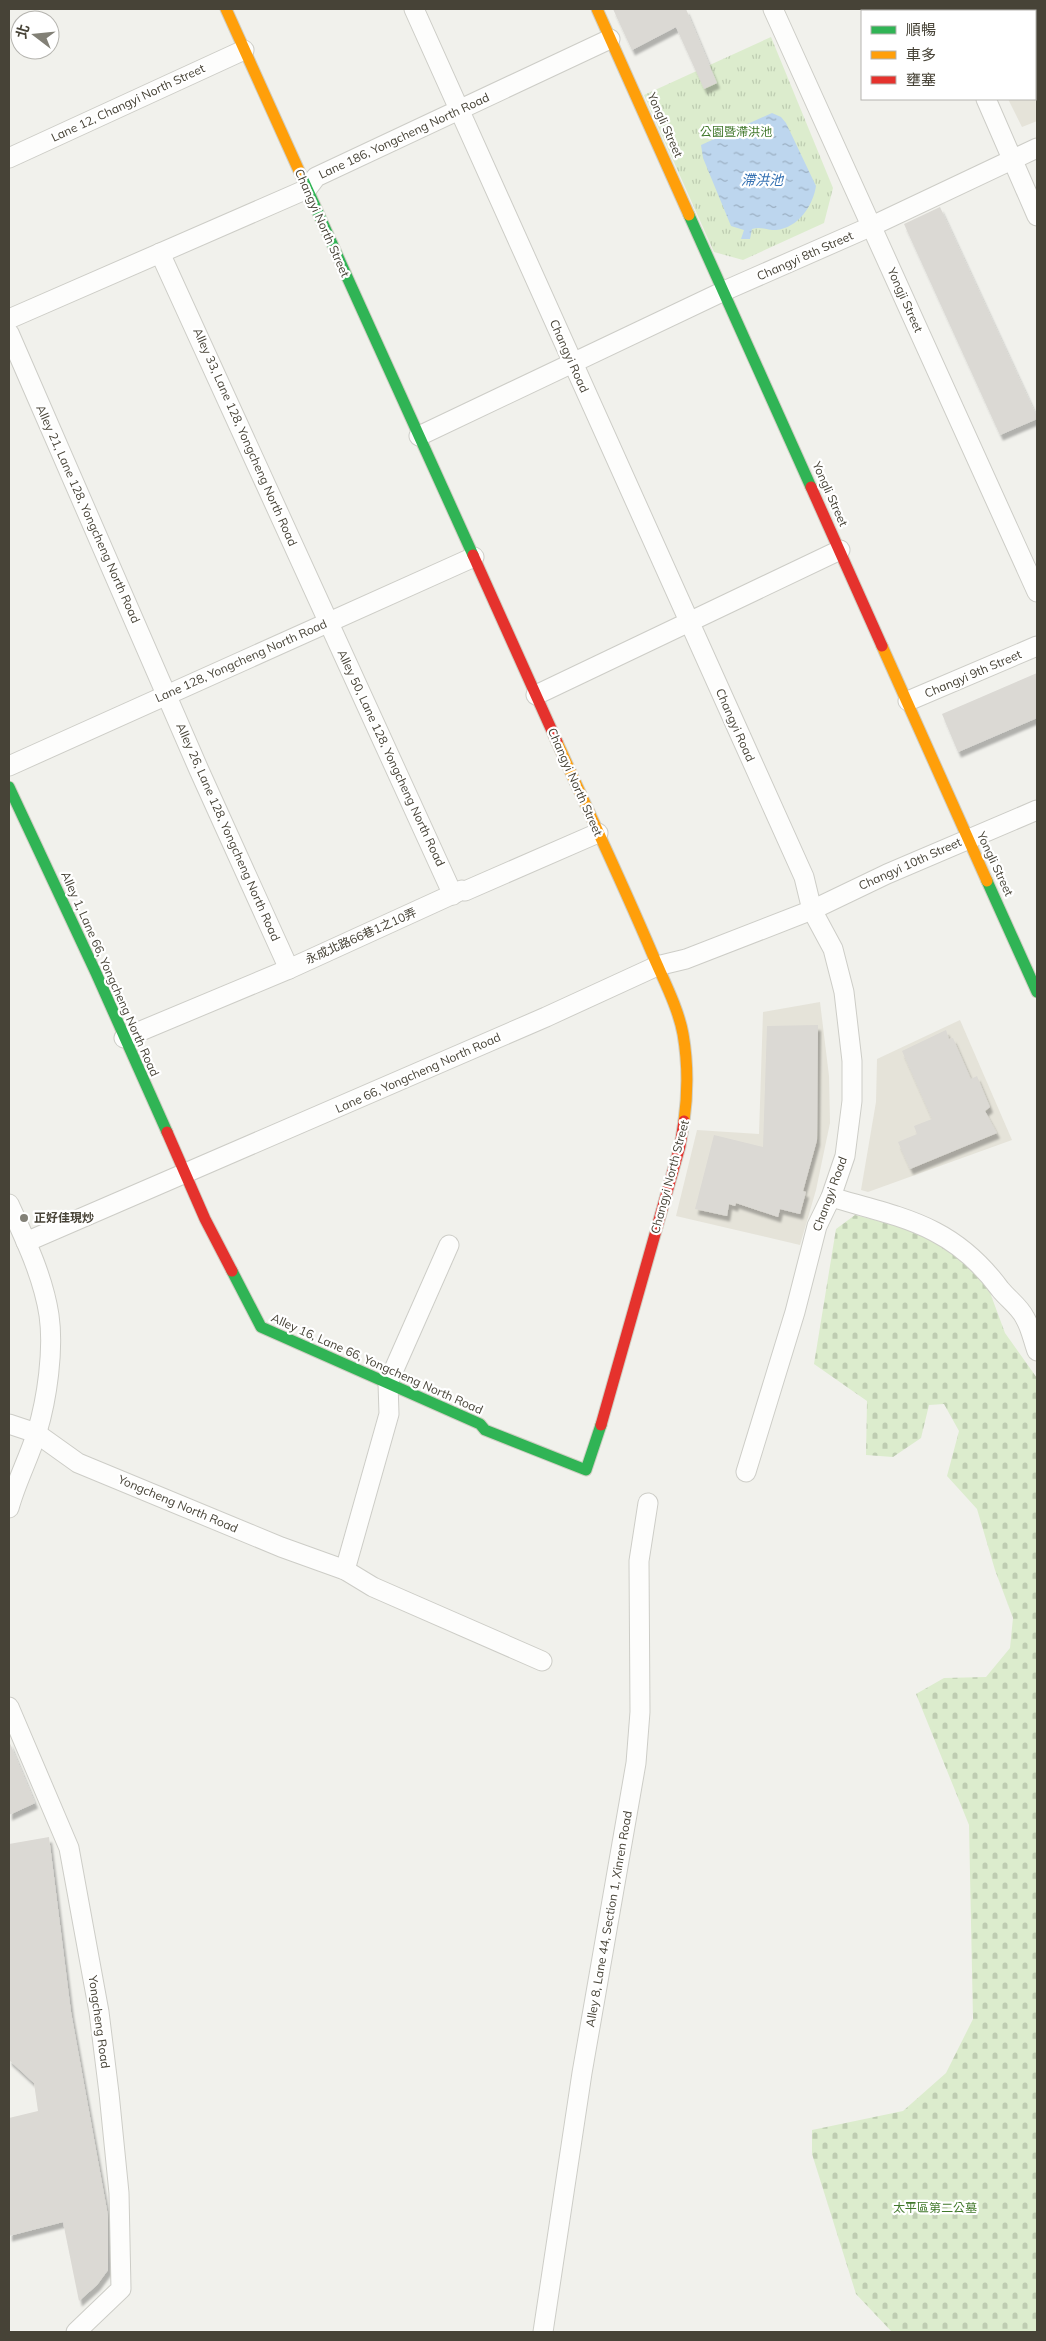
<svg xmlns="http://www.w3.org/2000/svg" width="1046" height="2341" font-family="Mulish,'Noto Sans TC',sans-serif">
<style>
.residential{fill:#e5e3d9}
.grass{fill:url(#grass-tufts)}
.cemetery{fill:url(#cemetery-stones)}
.water{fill:url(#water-ripples)}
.building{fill:#dbd9d4;filter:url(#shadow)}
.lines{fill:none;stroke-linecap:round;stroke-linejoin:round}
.street-casing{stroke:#cdcdc7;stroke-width:21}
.fast-casing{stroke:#d0cec3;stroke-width:13}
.slow-casing{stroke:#d0cec3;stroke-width:13}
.jam-casing{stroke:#d0cec3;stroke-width:13}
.street{stroke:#fdfdfc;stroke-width:19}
.fast{stroke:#30b455;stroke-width:11}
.slow{stroke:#ff9f0a;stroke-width:11}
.jam{stroke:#e5322d;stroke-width:11}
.poi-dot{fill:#828076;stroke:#fff;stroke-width:2}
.labels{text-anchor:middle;stroke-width:4.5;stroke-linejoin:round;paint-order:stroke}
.street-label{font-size:12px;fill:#474337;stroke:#fff}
.park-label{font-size:12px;fill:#41782b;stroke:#fff}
.poi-label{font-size:12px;font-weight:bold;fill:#474337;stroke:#fff;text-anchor:start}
.water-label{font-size:14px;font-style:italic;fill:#326fb1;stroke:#fff}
</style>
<defs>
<pattern id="grass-tufts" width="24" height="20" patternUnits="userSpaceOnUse" patternTransform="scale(1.25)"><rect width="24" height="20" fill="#dceccd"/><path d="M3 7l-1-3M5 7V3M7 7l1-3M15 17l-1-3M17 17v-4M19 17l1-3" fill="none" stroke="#beccb1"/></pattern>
<pattern id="cemetery-stones" width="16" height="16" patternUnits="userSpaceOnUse" patternTransform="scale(1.25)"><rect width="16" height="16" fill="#dceccd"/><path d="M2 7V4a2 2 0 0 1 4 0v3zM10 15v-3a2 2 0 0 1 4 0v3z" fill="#beccb1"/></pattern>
<pattern id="water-ripples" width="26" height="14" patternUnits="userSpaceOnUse" patternTransform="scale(1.25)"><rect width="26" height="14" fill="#bdd6ee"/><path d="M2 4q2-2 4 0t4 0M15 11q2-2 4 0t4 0" fill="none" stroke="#9bafc2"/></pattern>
<filter id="shadow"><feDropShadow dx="3" dy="5.5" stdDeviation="1" flood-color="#0004"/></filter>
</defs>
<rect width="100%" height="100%" fill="#f1f1ec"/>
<!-- residential -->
<g class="residential">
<path d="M 1035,47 L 1037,52 L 1037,121 L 1022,127 L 1008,99 L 1035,99 Z"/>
<path d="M 820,1002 L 829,1076 L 830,1123 L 816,1190 L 800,1245 L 676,1216 L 697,1130 L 759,1134 L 763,1012 Z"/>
<path d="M 960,1020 L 1012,1140 L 868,1192 L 861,1190 L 876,1102 L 877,1059 Z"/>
</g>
<!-- grass -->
<path class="grass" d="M 771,37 L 833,188 L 824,223 L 743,260 L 714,252 L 644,95 Z"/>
<!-- cemetery -->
<path class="cemetery" d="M 855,1215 L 905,1228 L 958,1254 L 985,1279 L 1005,1333 L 1037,1378 L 1037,2332 L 892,2332 L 856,2294 L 812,2154 L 812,2130 L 903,2111 L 946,2073 L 973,2019 L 969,1825 L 916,1694 L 944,1678 L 986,1677 L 1010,1648 L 1013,1618 L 995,1570 L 977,1509 L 947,1476 L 959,1431 L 944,1404 L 929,1405 L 921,1438 L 893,1457 L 866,1455 L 867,1401 L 814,1364 L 836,1229 Z"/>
<!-- water -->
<path class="water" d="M 772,113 L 781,117 L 786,123 L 816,186 C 813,206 798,228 776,230 C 767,230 760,226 752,229 L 750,239 L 741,239 L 744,230 L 731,226 L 703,158 L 701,145 Z"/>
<!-- building -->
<g class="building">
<path d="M 613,9 L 686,9 L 717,83 L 704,89 L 676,27 L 632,50 Z"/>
<path d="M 940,207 L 1037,417 L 1037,419 L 1000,435 L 904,224 Z"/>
<path d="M 1037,673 L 1037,718 L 958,752 L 942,714 Z"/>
<path d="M 818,1025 L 817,1140 L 803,1191 L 806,1192 L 800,1214 L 780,1209 L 778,1217 L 736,1203 L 735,1206 L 729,1204 L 727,1216 L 695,1209 L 714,1135 L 763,1147 L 767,1026 Z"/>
<path d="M 946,1030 L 949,1039 L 953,1038 L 971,1079 L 977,1076 L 990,1107 L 985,1111 L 997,1133 L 910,1169 L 898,1142 L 917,1134 L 914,1126 L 932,1119 L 902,1051 Z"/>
<path d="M 9,1741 L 35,1803 L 9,1815 Z"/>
<path d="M 49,1837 L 71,2012 L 108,2216 L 108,2270 L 97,2285 L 79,2301 L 63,2222 L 9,2236 L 9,2118 L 38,2111 L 34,2083 L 9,2060 L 9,1844 Z"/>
</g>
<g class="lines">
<defs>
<g id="street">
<path d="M 414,9 L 804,877 L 812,910 L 833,949 L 844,992 L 852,1061 L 852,1101 L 845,1156 L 831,1197 L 817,1226 L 795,1312 L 746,1472"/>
<path d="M 773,9 L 1037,592"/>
<path d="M 945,9 L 946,11"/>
<path d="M 986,99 L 1037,216"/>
<path d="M 9,158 L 244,50"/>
<path d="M 160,253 L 453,895"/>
<path d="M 9,319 L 307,189 L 316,177 L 610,39"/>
<path d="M 9,333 L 199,770 L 289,969"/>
<path d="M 419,436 L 724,291 L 872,226 L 1037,148"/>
<path d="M 536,695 L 840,550"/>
<path d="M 908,701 L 1037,646"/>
<path d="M 9,766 L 474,557"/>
<path d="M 124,1038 L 289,969 L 462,890 L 465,891 L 598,833"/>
<path d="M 831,1197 C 903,1218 953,1225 1000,1289 C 1008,1299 1020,1307 1025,1318 C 1031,1328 1033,1340 1037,1351"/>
<path d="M 9,1204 C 25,1239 43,1276 49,1315 C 54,1350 47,1399 37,1432 C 29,1458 16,1482 9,1508"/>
<path d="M 26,1242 L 546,1017 L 657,966 L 686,959 L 812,910 L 887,874 L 1037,810"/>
<path d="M 9,1424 L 36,1433 L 78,1463 L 281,1547 L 345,1570 L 373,1587 L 542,1661"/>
<path d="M 345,1570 L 389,1414 L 388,1383 L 449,1245"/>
<path d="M 9,1707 L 69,1848 L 99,2012 L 109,2093 L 119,2193 L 121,2289 L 76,2332"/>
<path d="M 543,2332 L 582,2073 L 636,1763 L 640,1712 L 639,1561 L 648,1503"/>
</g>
<g id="fast">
<path d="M 300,173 L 473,555"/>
<path d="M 689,215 L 811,487"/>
<path d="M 9,787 L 96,973 L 167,1132"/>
<path d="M 987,881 L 1037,992"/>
<path d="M 232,1271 L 261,1327 L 480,1424 L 485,1430 L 586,1470 L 601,1425"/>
</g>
<g id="slow">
<path d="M 226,9 L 300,173"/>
<path d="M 597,9 L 689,215"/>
<path d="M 882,646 L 987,881"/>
<path d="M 557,742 C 589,813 622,882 652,953 C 663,979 678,1007 683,1034 C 688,1063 688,1092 684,1121"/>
</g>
<g id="jam">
<path d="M 811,487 L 882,646"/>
<path d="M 473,555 L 557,742"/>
<path d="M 167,1132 L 205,1219 L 232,1271"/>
<path d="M 601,1425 L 680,1146 L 684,1121"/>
</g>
</defs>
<!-- street casing -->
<use href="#street" class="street-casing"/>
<!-- fast casing -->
<use href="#fast" class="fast-casing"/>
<!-- slow casing -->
<use href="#slow" class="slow-casing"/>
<!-- jam casing -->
<use href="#jam" class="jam-casing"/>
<!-- street -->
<use href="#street" class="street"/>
<!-- fast -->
<use href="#fast" class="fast"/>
<!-- slow -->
<use href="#slow" class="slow"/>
<!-- jam -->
<use href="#jam" class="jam"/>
</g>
<!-- markers -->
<circle class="poi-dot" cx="24" cy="1218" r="5"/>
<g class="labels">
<!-- street labels -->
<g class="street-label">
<text transform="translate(128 103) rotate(-25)" y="4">Lane 12, Changyi North Street</text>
<text transform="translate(665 125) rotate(66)" y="4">Yongli Street</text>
<text transform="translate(404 136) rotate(-25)" y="4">Lane 186, Yongcheng North Road</text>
<text transform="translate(322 223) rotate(66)" y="4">Changyi North Street</text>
<text transform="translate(805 256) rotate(-24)" y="4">Changyi 8th Street</text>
<text transform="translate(905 300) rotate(66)" y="4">Yongji Street</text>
<text transform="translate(569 356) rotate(66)" y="4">Changyi Road</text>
<text transform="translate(245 437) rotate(66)" y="4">Alley 33, Lane 128, Yongcheng North Road</text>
<text transform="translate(830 494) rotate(66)" y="4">Yongli Street</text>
<text transform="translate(88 514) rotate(66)" y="4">Alley 21, Lane 128, Yongcheng North Road</text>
<text transform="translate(241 661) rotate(-24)" y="4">Lane 128, Yongcheng North Road</text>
<text transform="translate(973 674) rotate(-23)" y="4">Changyi 9th Street</text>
<text transform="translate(735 725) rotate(66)" y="4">Changyi Road</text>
<text transform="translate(391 758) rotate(65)" y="4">Alley 50, Lane 128, Yongcheng North Road</text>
<text transform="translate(575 782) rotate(66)" y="4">Changyi North Street</text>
<text transform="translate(228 832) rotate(66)" y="4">Alley 26, Lane 128, Yongcheng North Road</text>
<text transform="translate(910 864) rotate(-24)" y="4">Changyi 10th Street</text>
<text transform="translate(995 864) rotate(65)" y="4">Yongli Street</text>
<text transform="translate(361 936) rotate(-24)" y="4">永成北路66巷1之10弄</text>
<text transform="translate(110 974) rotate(66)" y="4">Alley 1, Lane 66, Yongcheng North Road</text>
<text transform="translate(418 1073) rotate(-24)" y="4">Lane 66, Yongcheng North Road</text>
<text transform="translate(670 1177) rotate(-75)" y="4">Changyi North Street</text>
<text transform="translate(830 1194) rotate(-70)" y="4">Changyi Road</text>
<text transform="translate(377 1364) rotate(24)" y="4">Alley 16, Lane 66, Yongcheng North Road</text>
<text transform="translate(178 1504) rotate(23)" y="4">Yongcheng North Road</text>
<text transform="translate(609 1919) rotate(-80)" y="4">Alley 8, Lane 44, Section 1, Xinren Road</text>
<text transform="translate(99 2022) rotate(82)" y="4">Yongcheng Road</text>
</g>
<!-- park labels -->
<g class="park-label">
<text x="736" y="136">公園暨滯洪池</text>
<text x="935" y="2212">太平區第二公墓</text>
</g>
<!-- poi labels -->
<g class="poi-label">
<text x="34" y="1222">正好佳現炒</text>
</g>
<!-- water labels -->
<g class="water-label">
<text x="762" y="185">滯洪池</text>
</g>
</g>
<!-- border -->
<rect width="1046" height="2341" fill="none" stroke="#474337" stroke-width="20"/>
<!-- legend -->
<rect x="861" y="10" width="175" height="90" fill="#ffffff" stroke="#b5b4af"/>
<rect x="871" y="26" width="25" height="8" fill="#30b455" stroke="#b5b4af"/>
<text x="906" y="35" font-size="15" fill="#474337">順暢</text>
<rect x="871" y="51" width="25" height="8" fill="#ff9f0a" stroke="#b5b4af"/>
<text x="906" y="60" font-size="15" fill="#474337">車多</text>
<rect x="871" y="76" width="25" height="8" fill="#e5322d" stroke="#b5b4af"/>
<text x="906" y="85" font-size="15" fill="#474337">壅塞</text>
<!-- north arrow -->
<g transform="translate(35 35) rotate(286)"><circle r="24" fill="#ffffff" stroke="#b5b4af"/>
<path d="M0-4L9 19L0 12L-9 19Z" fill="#828076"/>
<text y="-8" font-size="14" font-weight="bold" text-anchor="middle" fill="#474337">北</text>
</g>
</svg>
